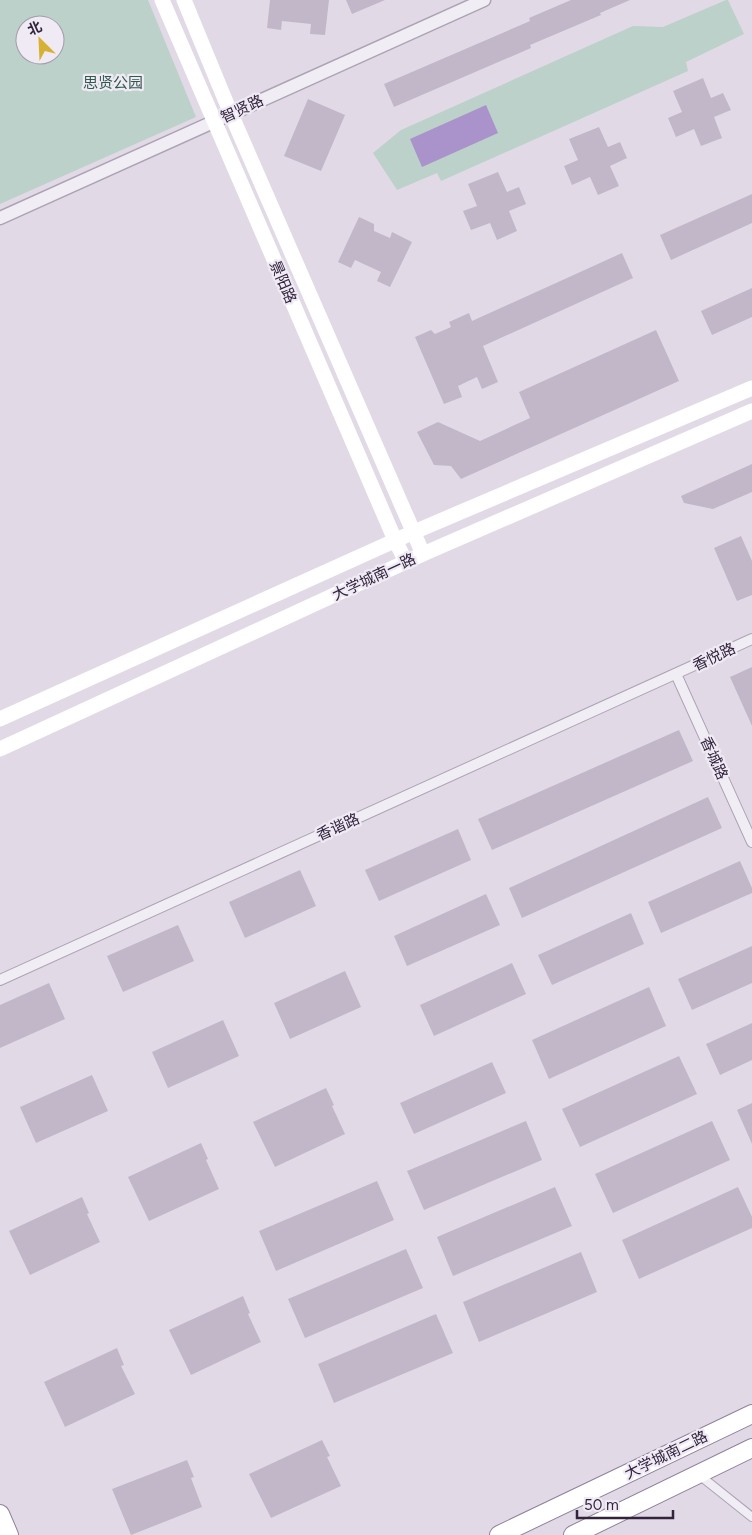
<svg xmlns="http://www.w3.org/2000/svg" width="752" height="1535" font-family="Figtree,'Noto Sans SC',sans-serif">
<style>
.green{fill:#bbd1ca;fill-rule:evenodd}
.water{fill:#aa92ca}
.building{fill:#c1b7c9}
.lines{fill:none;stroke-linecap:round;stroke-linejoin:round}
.pedestrian-casing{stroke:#aca3b3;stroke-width:10}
.minor-casing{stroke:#aca3b3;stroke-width:12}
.tertiary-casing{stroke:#aca3b3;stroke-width:15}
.trunk-casing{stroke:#90819e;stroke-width:20}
.pedestrian{stroke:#f1edf5;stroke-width:8}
.minor{stroke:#f1edf5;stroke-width:10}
.tertiary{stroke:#f1edf5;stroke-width:12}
.secondary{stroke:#fff;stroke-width:15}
.trunk{stroke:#fff;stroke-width:18}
.labels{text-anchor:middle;stroke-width:4.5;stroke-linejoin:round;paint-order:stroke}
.park-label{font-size:15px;fill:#305a4e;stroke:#efeaf4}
.street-label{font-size:15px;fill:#32243d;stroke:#efeaf4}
</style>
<rect width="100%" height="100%" fill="#e1dae6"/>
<!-- green -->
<g class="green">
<path d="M 0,0 L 148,0 L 196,117 L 0,204 ZM 25,25 L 55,25 L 55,55 L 25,55 Z"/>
<path d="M 726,0 L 728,0 L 744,34 L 686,62 L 688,71 L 441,181 L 437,173 L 397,190 L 373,153 L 401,130 L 633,26 L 663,27 Z"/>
</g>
<!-- water -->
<path class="water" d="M 486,105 L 498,133 L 422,167 L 410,139 Z"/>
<!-- building -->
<g class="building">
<path d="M 270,0 L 329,0 L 325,35 L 310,34 L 311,24 L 282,21 L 281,30 L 267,28 Z"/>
<path d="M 346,0 L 385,0 L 352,14 Z"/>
<path d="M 571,0 L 630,0 L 600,13 L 601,15 L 530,45 L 531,48 L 394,107 L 384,84 L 530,21 L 529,18 Z"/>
<path d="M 703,78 L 711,98 L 723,93 L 731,110 L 714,117 L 722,138 L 701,146 L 694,129 L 676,137 L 668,118 L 682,112 L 673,91 Z"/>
<path d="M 308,99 L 345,115 L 321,171 L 284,156 Z"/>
<path d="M 599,127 L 608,147 L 620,142 L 627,158 L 610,166 L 619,186 L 598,195 L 590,177 L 572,185 L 564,166 L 578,160 L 569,139 Z"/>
<path d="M 498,172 L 507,192 L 519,187 L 526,204 L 509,211 L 517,231 L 497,240 L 490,223 L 471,230 L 463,211 L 477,206 L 468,184 Z"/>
<path d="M 752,194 L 752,223 L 671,260 L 660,235 Z"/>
<path d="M 359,217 L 374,224 L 374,231 L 390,238 L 392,232 L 412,242 L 390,287 L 377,281 L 381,272 L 355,260 L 351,268 L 338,262 Z"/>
<path d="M 622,253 L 633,278 L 483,346 L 498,382 L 482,389 L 477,377 L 458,386 L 462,397 L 444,404 L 415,337 L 431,330 L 435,334 L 451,327 L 449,322 L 469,313 L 472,321 Z"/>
<path d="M 752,288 L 752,317 L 712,335 L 701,311 Z"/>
<path d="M 656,330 L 679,381 L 461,479 L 451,466 L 434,465 L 417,432 L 438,422 L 480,441 L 530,418 L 519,392 Z"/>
<path d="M 752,464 L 752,492 L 713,509 L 684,503 L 681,496 Z"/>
<path d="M 741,536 L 752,561 L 752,595 L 737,601 L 714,548 Z"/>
<path d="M 752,667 L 752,726 L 730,677 Z"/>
<path d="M 679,730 L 693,761 L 492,850 L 478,819 Z"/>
<path d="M 708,797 L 722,828 L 522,918 L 509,888 Z"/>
<path d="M 458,829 L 471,860 L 379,901 L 365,870 Z"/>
<path d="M 740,861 L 752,888 L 752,893 L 661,933 L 648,902 Z"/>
<path d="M 300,870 L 316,906 L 245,938 L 229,902 Z"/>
<path d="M 486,894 L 500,925 L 407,966 L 394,936 Z"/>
<path d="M 631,913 L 644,944 L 552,985 L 538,955 Z"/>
<path d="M 178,925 L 194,961 L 123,992 L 107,956 Z"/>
<path d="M 752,946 L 752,983 L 692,1010 L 678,979 Z"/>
<path d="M 512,963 L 526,994 L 434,1036 L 420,1005 Z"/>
<path d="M 345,971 L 361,1007 L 290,1039 L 274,1003 Z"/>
<path d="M 49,983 L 65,1019 L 0,1048 L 0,1005 Z"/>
<path d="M 649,987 L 666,1026 L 549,1079 L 532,1040 Z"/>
<path d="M 223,1020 L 239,1056 L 168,1088 L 152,1052 Z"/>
<path d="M 752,1023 L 752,1060 L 720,1075 L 706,1044 Z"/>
<path d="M 679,1056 L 697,1094 L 580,1147 L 562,1109 Z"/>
<path d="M 492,1062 L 506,1093 L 414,1134 L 400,1103 Z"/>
<path d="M 92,1075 L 108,1111 L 36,1143 L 20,1107 Z"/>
<path d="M 326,1088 L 334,1105 L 332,1106 L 345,1134 L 275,1167 L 253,1122 Z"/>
<path d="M 752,1103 L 752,1144 L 737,1110 Z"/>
<path d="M 526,1121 L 542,1160 L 424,1210 L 407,1171 Z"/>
<path d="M 712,1121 L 730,1160 L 613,1213 L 595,1174 Z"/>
<path d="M 201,1143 L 208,1159 L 206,1160 L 219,1189 L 149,1221 L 128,1177 Z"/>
<path d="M 377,1181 L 394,1220 L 276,1271 L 259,1231 Z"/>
<path d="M 555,1187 L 572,1226 L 453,1276 L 437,1237 Z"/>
<path d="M 738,1187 L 752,1217 L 752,1228 L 639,1279 L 622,1240 Z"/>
<path d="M 82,1197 L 89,1213 L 87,1214 L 100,1242 L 30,1275 L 9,1231 Z"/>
<path d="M 406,1249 L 423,1288 L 305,1338 L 288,1299 Z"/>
<path d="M 581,1252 L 597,1292 L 479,1342 L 463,1302 Z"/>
<path d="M 243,1296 L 250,1313 L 248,1314 L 261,1342 L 191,1375 L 169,1330 Z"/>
<path d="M 436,1314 L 453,1353 L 334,1403 L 318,1364 Z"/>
<path d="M 117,1348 L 124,1365 L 121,1366 L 135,1394 L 65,1427 L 44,1382 Z"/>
<path d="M 322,1440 L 330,1456 L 327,1457 L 341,1486 L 271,1518 L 249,1474 Z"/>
<path d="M 187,1460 L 194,1477 L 191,1478 L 202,1507 L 131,1535 L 112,1489 Z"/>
</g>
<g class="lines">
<defs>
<path id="pedestrian" d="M 698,1474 L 752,1517"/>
<g id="minor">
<path d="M 676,674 L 752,842"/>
<path d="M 0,980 L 752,639"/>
</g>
<path id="tertiary" d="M 0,218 L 484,0"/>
<g id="trunk">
<path d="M 0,1514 L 9,1535"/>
<path d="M 499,1535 L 752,1414"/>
<path d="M 573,1535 L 752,1448"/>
</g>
</defs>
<!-- pedestrian casing -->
<use href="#pedestrian" class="pedestrian-casing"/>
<!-- minor casing -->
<use href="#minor" class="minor-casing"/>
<!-- tertiary casing -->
<use href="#tertiary" class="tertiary-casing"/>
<!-- trunk casing -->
<use href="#trunk" class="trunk-casing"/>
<!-- pedestrian -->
<use href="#pedestrian" class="pedestrian"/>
<!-- minor -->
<use href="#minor" class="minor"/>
<!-- tertiary -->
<use href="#tertiary" class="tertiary"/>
<!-- secondary -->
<g class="secondary">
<path d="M 162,0 L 395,540 L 406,562"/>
<path d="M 184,0 L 231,114 L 423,554"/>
<path d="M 0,719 L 414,532 L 752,388"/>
<path d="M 0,749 L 423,554 L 752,411"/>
</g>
<!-- trunk -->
<use href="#trunk" class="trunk"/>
</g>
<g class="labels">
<!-- park labels -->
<g class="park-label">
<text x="113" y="88">思贤公园</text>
</g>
<!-- street labels -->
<g class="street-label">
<text transform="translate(242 109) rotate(-25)" y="5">智贤路</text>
<text transform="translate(283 282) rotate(67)" y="5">景阳路</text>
<text transform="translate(374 577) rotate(-25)" y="5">大学城南一路</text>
<text transform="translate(714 657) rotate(-25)" y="5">香悦路</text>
<text transform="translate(714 758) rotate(66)" y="5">香城路</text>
<text transform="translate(338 827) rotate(-24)" y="5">香谐路</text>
<text transform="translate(666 1455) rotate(-26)" y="5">大学城南二路</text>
</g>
</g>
<!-- north arrow -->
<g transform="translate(40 40) rotate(336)"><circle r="24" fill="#efeaf4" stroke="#a39bab"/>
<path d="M0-4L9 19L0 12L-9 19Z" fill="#d7b134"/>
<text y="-8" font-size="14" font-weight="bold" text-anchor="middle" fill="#32243d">北</text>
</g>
<!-- scale -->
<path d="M577 1510v8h96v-8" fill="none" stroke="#32243d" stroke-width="2.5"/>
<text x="584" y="1510" font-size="15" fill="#32243d" stroke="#efeaf4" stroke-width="4" paint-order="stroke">50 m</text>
</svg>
